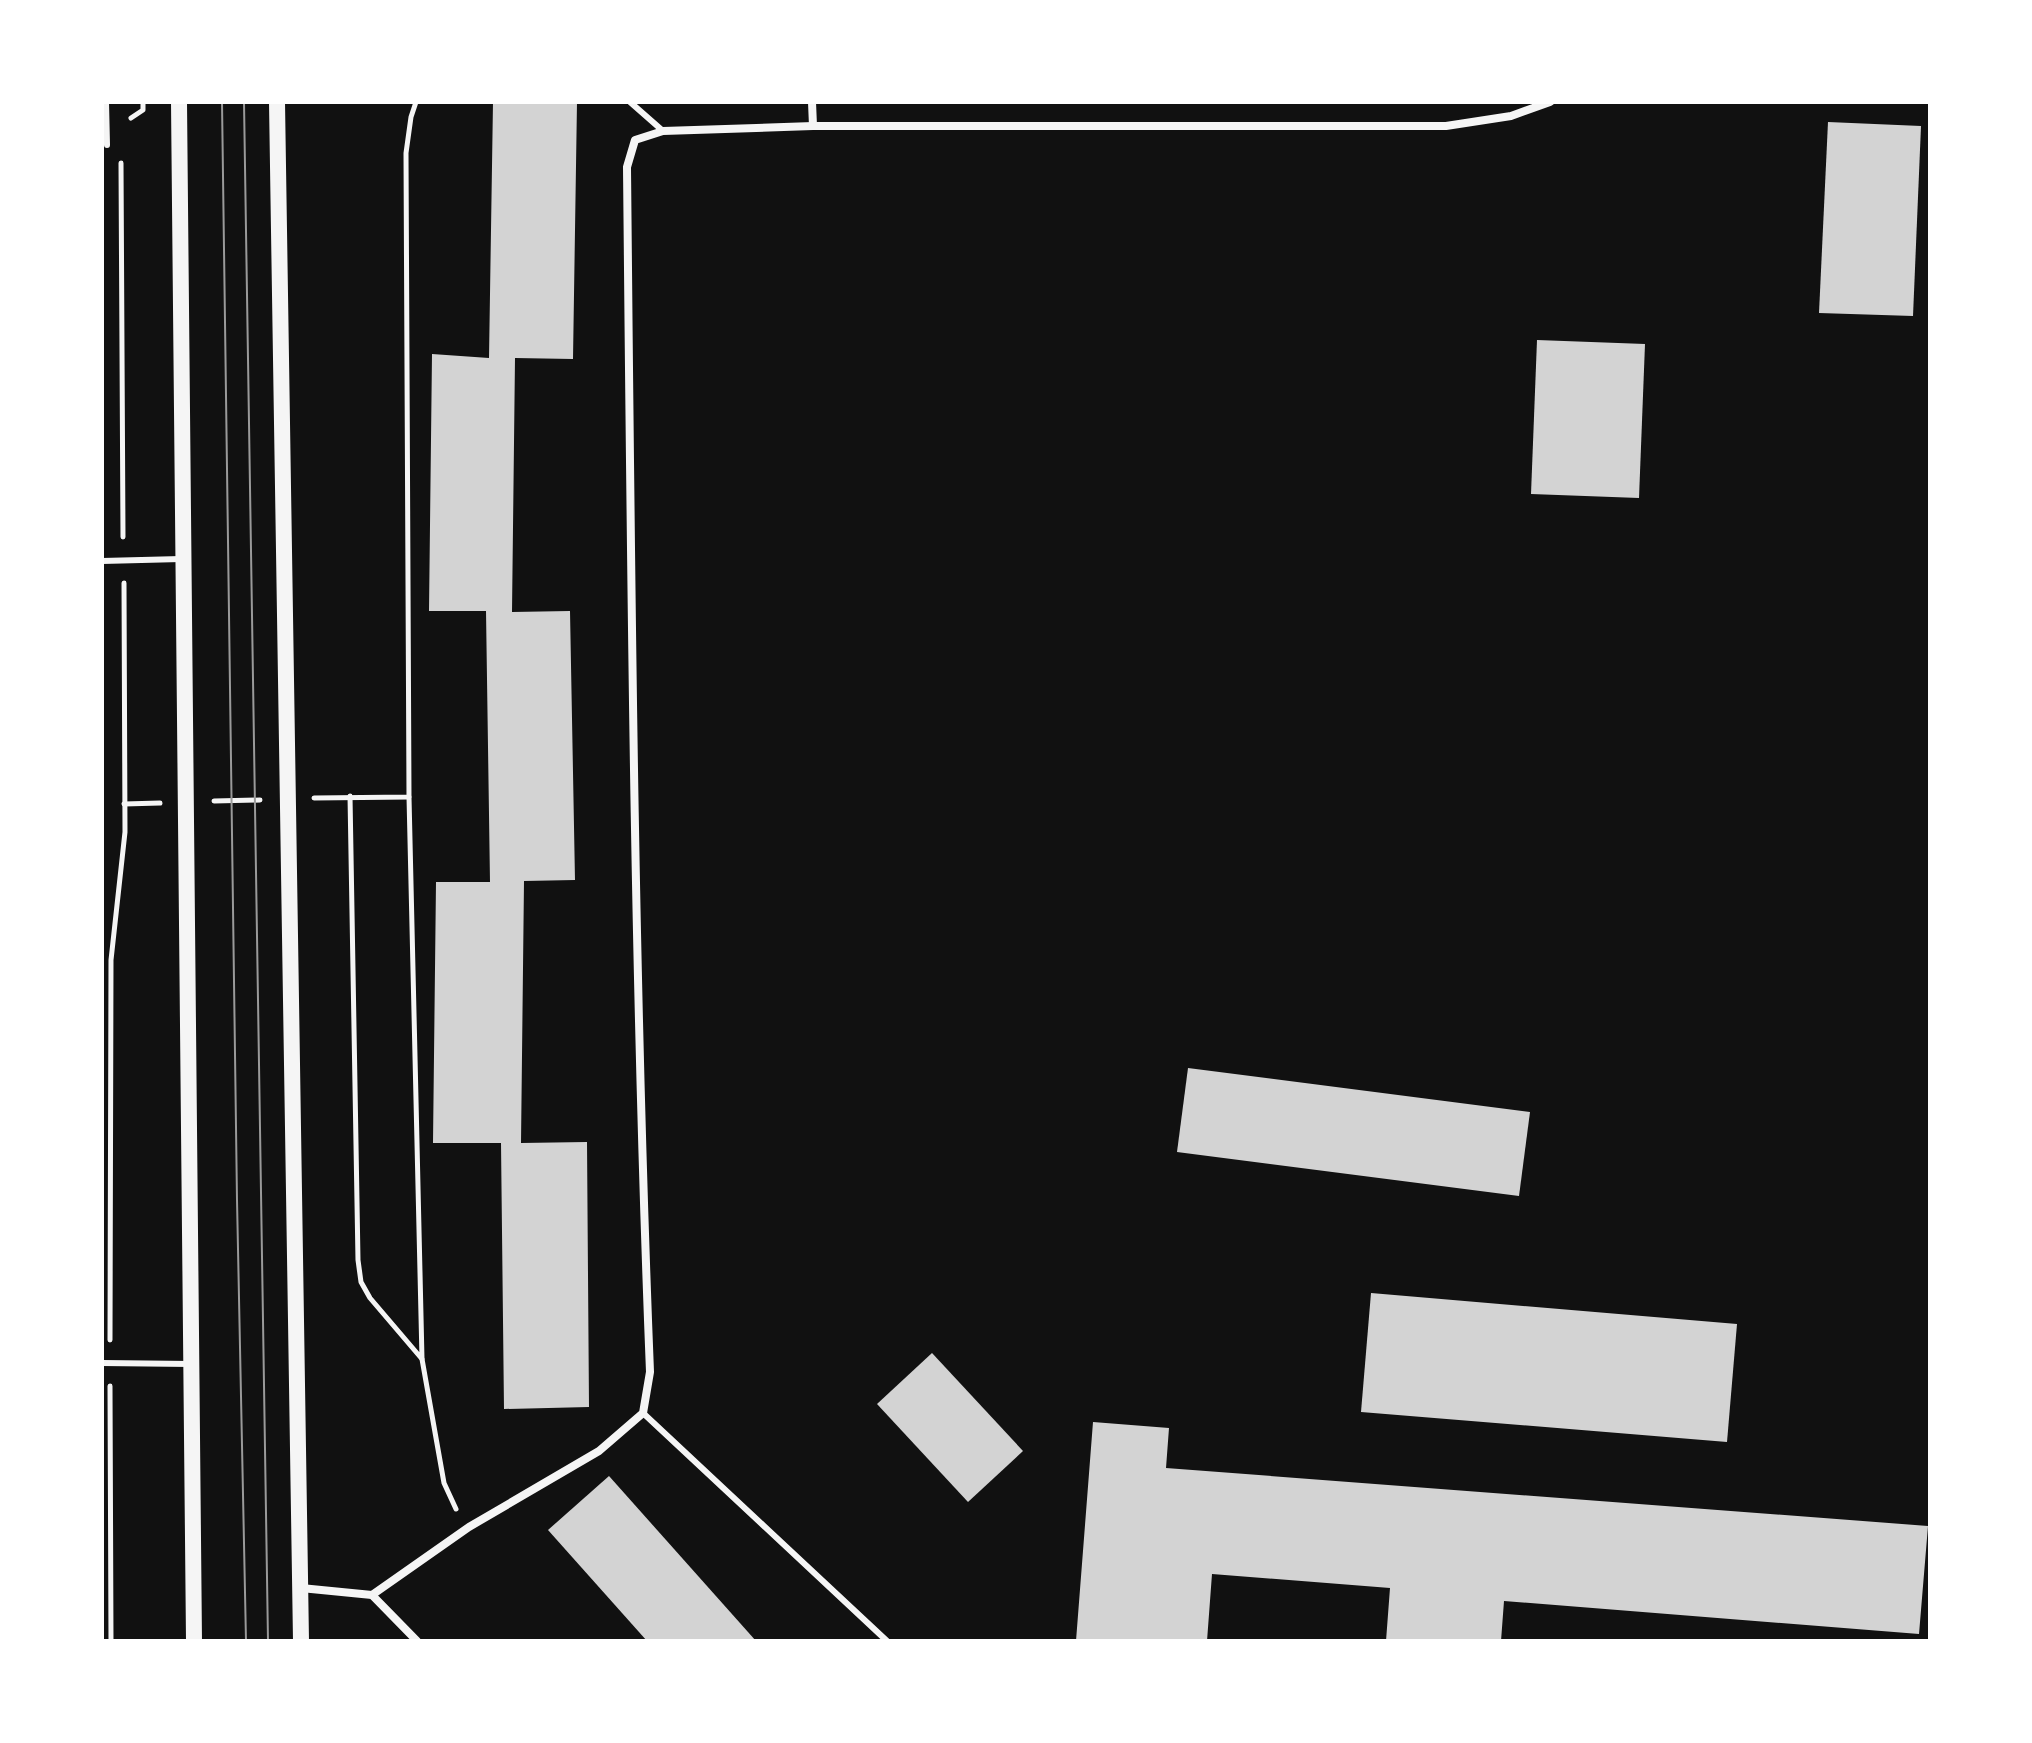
<svg xmlns="http://www.w3.org/2000/svg" width="2032" height="1743" font-family="'Alegreya Sans',sans-serif">
<style>
.building{fill:#d3d3d3}
.lines{fill:none;stroke-linecap:round;stroke-linejoin:round}
.path{stroke:#f5f5f5;stroke-width:5}
.service{stroke:#f5f5f5;stroke-width:6}
.minor{stroke:#f5f5f5;stroke-width:8}
.secondary{stroke:#f5f5f5;stroke-width:16}
.tram{stroke:#9a9a9a;stroke-width:2}
</style>
<rect width="100%" height="100%" fill="#111"/>
<!-- building -->
<g class="building">
<path d="M 493,102 L 577,102 L 573,359 L 515,358 L 512,612 L 570,611 L 575,880 L 524,881 L 521,1143 L 587,1142 L 589,1407 L 504,1409 L 501,1143 L 433,1143 L 436,882 L 490,882 L 486,611 L 429,611 L 432,354 L 489,358 Z"/>
<path d="M 1828,122 L 1921,126 L 1913,316 L 1819,313 Z"/>
<path d="M 1537,340 L 1645,344 L 1639,498 L 1531,494 Z"/>
<path d="M 1188,1068 L 1530,1112 L 1519,1196 L 1177,1152 Z"/>
<path d="M 1371,1293 L 1737,1324 L 1727,1442 L 1361,1412 Z"/>
<path d="M 932,1353 L 1023,1451 L 968,1502 L 877,1404 Z"/>
<path d="M 1093,1422 L 1169,1428 L 1166,1468 L 1928,1526 L 1919,1634 L 1504,1601 L 1501,1641 L 1386,1641 L 1390,1588 L 1212,1574 L 1207,1641 L 1076,1641 Z"/>
<path d="M 609,1476 L 756,1641 L 647,1641 L 548,1530 Z"/>
</g>
<g class="lines">
<!-- path -->
<g class="path">
<path d="M 131,118 L 143,110 L 143,102"/>
<path d="M 121,163 L 123,537"/>
<path d="M 350,796 L 358,1260 L 361,1282 L 370,1298 L 422,1359 L 409,797"/>
<path d="M 314,798 L 409,797 L 406,153 L 411,117 L 416,102"/>
<path d="M 214,801 L 260,800"/>
<path d="M 124,804 L 160,803"/>
<path d="M 110,1340 L 111,960 L 125,832 L 124,583"/>
<path d="M 422,1359 L 444,1483 L 456,1509"/>
<path d="M 110,1386 L 111,1641"/>
</g>
<!-- service -->
<g class="service">
<path d="M 106,102 L 107,145"/>
<path d="M 630,102 L 663,131"/>
<path d="M 102,561 L 181,559"/>
<path d="M 102,1363 L 191,1364"/>
<path d="M 643,1413 L 887,1641"/>
</g>
<!-- minor -->
<g class="minor">
<path d="M 812,102 L 813,126"/>
<path d="M 301,1588 L 372,1595 L 417,1641"/>
<path d="M 372,1595 L 469,1527 L 599,1451 L 643,1413 L 650,1372 C 634,971 631,569 627,167 L 635,140 L 663,131 L 813,126 L 1446,126 L 1511,116 L 1550,102"/>
</g>
<!-- secondary -->
<g class="secondary">
<path d="M 179,102 L 194,1641"/>
<path d="M 277,102 L 301,1641"/>
</g>
<!-- tram -->
<g class="tram">
<path d="M 222,102 L 237,1200 L 246,1641"/>
<path d="M 244,102 L 268,1641"/>
</g>
</g>
<!-- border -->
<rect width="2032" height="1743" fill="none" stroke="#ffffff" stroke-width="208"/>
</svg>
